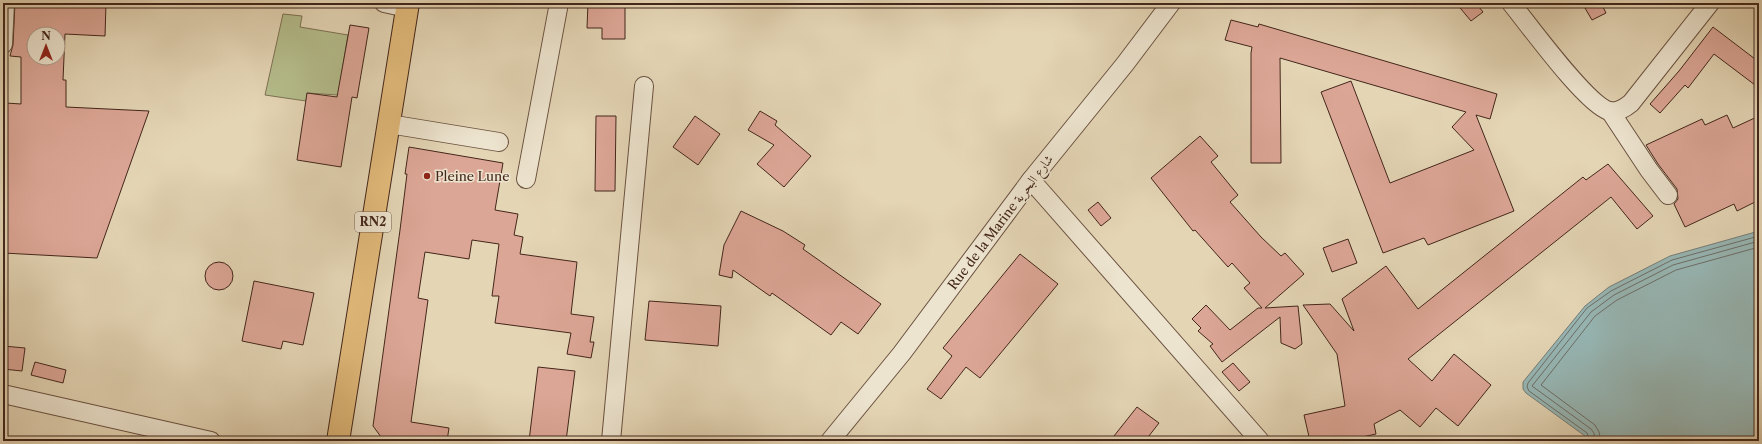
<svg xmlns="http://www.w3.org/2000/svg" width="1762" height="444" font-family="'Libre Caslon Text',Amiri,serif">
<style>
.green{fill:#b5bd8c;stroke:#7c7253}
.water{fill:#97b7b5;stroke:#757d77}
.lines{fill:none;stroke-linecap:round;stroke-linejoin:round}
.shore{stroke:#6d6e68;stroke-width:1}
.building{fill:#dca696;stroke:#43261a;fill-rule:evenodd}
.minor-casing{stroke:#6b5241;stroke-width:20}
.highway-casing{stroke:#43261a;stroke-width:24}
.minor{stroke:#ede4cf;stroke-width:18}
.highway{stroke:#e2ba7a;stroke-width:22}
.poi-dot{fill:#8f2418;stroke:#ede4cf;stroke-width:1.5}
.labels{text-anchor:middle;stroke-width:3;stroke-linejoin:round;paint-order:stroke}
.shield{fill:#ede4cf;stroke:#765f50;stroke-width:1}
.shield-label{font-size:12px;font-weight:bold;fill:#43261a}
.poi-label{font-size:13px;fill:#43261a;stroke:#ede4cf;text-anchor:start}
.street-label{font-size:13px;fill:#43261a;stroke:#ede4cf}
</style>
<rect width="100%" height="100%" fill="#e4d5b5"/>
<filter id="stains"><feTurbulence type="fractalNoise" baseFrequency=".005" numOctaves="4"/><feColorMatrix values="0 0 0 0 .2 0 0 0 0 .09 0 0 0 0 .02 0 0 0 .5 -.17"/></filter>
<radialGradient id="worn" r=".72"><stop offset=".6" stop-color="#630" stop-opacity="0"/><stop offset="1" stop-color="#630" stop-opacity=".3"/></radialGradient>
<!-- green -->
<path class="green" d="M 283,14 L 302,16 L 300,27 L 348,35 L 338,95 L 307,93 L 306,101 L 265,95 Z"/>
<!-- water -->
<path class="water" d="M 1759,231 L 1759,441 L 1586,441 L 1585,436 L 1526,393 L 1523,389 L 1523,382 L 1585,306 L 1609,287 L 1670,256 Z"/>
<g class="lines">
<!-- shore -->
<g class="shore">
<path d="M 1590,441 L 1587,433 L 1529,391 L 1527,387 L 1528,383 L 1587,308 L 1611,291 L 1672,260 L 1759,236"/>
<path d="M 1595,441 L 1594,433 L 1591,429 L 1532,386 L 1591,312 L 1614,295 L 1673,265 L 1759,241"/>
<path d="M 1601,441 L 1599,432 L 1595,425 L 1541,385 L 1595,316 L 1617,300 L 1676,270 L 1759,247"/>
</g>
</g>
<!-- building -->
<g class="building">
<path d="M 15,3 L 106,3 L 105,36 L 65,34 L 63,80 L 66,80 L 66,107 L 149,111 L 97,258 L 3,253 L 3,148 L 6,103 L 21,104 L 21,57 L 10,56 L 13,45 ZM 34,34 L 58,34 L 58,58 L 34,58 Z"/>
<path d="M 588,3 L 625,3 L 625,39 L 602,39 L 602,28 L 587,28 Z"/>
<path d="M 1456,3 L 1476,3 L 1483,12 L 1471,21 Z"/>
<path d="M 1582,3 L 1601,3 L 1606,13 L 1592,20 Z"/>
<path d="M 1231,20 L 1258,27 L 1259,24 L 1497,94 L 1490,119 L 1476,115 L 1514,211 L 1428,245 L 1424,238 L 1383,253 L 1321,92 L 1351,81 L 1390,183 L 1474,150 L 1452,127 L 1466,112 L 1280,58 L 1281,163 L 1251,163 L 1251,53 L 1252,47 L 1225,40 Z"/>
<path d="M 350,25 L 369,28 L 357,98 L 352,97 L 341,167 L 297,160 L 307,93 L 337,97 Z"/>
<path d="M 1713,27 L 1759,62 L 1759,88 L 1714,54 L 1688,88 L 1685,85 L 1660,113 L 1650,104 L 1679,71 Z"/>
<path d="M 760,111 L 777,121 L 775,125 L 811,156 L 784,187 L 757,164 L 774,145 L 748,130 Z"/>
<path d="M 1727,115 L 1733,128 L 1759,116 L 1759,200 L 1737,211 L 1734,204 L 1685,227 L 1674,204 L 1678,199 L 1677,189 L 1658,164 L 1646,145 L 1702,119 L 1705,125 Z"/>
<path d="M 596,116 L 616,116 L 615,191 L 595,191 Z"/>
<path d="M 695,116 L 720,134 L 698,165 L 673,147 Z"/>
<path d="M 1200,136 L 1218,156 L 1211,162 L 1238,195 L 1230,202 L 1261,237 L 1281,256 L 1285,253 L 1304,274 L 1265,308 L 1298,306 L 1302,344 L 1295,349 L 1281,343 L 1280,317 L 1222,362 L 1210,346 L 1213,344 L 1198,331 L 1201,328 L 1192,319 L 1206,305 L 1230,330 L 1258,308 L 1262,308 L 1244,288 L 1250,283 L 1232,263 L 1228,267 L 1195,230 L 1193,231 L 1151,178 Z"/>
<path d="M 409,147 L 503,163 L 495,210 L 518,214 L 514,235 L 523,237 L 520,254 L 577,262 L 571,314 L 594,317 L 590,342 L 594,342 L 591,358 L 567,354 L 571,333 L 495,323 L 499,296 L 492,296 L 499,244 L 472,240 L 469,259 L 425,252 L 418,298 L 428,300 L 411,422 L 449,428 L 447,441 L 384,441 L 373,426 L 400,230 L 407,174 L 405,174 Z"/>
<path d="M 1608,164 L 1653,216 L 1637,229 L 1611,197 L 1408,359 L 1432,381 L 1454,354 L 1491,385 L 1458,426 L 1436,408 L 1420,427 L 1400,410 L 1374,424 L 1376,434 L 1344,441 L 1310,441 L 1304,415 L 1345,406 L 1337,354 L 1303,305 L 1330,304 L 1354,331 L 1342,299 L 1386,266 L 1418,309 L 1583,177 L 1586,180 Z"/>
<path d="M 1098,202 L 1111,218 L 1101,226 L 1088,210 Z"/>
<path d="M 741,211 L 783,231 L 805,245 L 803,249 L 881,304 L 858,334 L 841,322 L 831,335 L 772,293 L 770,296 L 733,270 L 732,278 L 719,275 L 724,245 Z"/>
<path d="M 1348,239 L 1357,263 L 1332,272 L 1323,248 Z"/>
<path d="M 1020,254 L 1058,284 L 980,378 L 966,367 L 941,399 L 927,389 L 952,356 L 943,348 Z"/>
<circle cx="219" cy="276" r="14"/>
<path d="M 254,281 L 314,293 L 303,345 L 283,341 L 281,349 L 242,341 Z"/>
<path d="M 649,301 L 721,306 L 718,346 L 645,340 Z"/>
<path d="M 3,346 L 25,348 L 22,371 L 3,369 Z"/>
<path d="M 35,362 L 66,370 L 63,383 L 31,375 Z"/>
<path d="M 1233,363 L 1250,382 L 1239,391 L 1222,372 Z"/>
<path d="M 538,367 L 575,371 L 566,441 L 529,441 Z"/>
<path d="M 1137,407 L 1159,423 L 1145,441 L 1110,441 Z"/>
</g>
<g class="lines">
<defs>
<g id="minor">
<path d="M 384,3 L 407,8"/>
<path d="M 1511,3 C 1529,25 1586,104 1609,111 C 1617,113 1625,108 1631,103 L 1710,3"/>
<path d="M 3,44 L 5,3"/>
<path d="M 1610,111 L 1649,170 L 1668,195"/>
<path d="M 389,124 L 499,142"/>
<path d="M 526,179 L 559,3"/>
<path d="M 1031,180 L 1260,441"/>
<path d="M 3,394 L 211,441"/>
<path d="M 611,441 L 644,86"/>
<path d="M 830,441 L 902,353 L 1031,180 L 1125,64 L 1171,3"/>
</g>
<path id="highway" d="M 338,441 L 408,3"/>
</defs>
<!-- minor casing -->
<use href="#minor" class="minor-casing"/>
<!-- highway casing -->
<use href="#highway" class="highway-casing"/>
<!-- minor -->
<use href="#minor" class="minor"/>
<!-- highway -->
<use href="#highway" class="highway"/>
</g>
<!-- markers -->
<circle class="poi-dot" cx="427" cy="176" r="4"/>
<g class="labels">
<!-- shield labels -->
<rect class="shield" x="355" y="212" width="36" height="20" rx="3"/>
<g class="shield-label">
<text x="373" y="226">RN2</text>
</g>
<!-- poi labels -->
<g class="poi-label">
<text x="435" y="181">Pleine Lune</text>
</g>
<!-- street labels -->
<g class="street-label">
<text transform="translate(1000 222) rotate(-53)" y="5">Rue de la Marine شارع البحرية</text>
</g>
</g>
<!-- margin -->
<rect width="1762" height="444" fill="none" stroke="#e4d5b5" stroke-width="16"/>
<rect x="4" y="4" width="1754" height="436" fill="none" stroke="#43261a" stroke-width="2"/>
<rect x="8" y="8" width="1746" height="428" fill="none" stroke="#43261a"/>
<!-- north arrow -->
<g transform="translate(46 46)"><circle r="19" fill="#ede4cf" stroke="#a99887"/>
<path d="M0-3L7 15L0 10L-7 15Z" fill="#8f2418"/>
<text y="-6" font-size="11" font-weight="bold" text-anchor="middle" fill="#43261a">N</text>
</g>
<rect width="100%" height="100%" filter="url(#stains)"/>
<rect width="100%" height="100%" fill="url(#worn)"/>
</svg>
